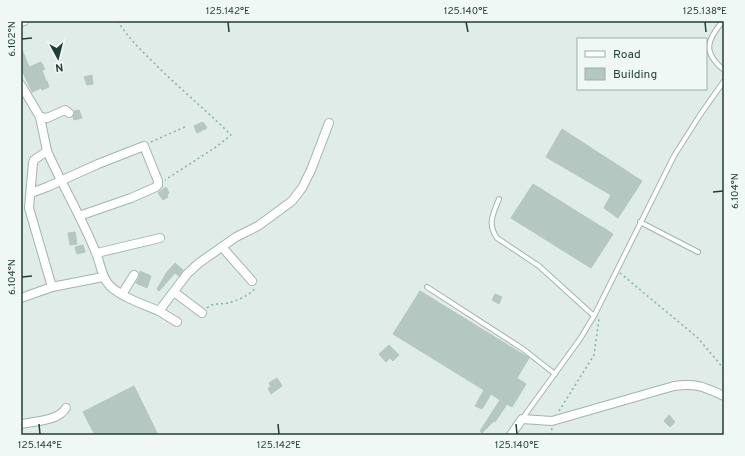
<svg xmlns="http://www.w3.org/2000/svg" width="745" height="456" font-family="Overpass,sans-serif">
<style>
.building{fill:#b5c7c1;stroke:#b2c6c0}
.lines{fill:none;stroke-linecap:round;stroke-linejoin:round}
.lane-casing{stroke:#a2b4b0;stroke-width:6}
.street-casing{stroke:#a2b4b0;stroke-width:10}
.path{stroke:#7db3a8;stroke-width:1.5;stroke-dasharray:2 3;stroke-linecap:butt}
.lane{stroke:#fff;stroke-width:4}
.street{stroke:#fff;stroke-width:8}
.ticks{fill:none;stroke:#1f3e39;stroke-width:1.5}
.neatline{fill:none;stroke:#1f3e39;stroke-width:1.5}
.ticks-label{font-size:10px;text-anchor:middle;fill:#1f3e39}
</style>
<rect width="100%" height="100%" fill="#e0ece8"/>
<!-- building -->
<g class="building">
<path d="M 21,47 L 29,67 L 41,62 L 45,69 L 42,70 L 46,81 L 47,81 L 49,87 L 42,90 L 41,88 L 32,92 L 21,68 Z"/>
<path d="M 92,75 L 93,84 L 87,85 L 84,77 Z"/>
<path d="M 79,110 L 82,118 L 74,120 L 73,117 L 74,111 Z"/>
<path d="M 203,122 L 207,128 L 197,133 L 194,126 Z"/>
<path d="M 562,129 L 642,181 L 618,218 L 604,208 L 611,195 L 546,157 Z"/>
<path d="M 533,184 L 613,234 L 591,268 L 511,218 Z"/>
<path d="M 166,187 L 169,193 L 167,195 L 168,197 L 163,200 L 158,193 Z"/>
<path d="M 75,232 L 77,244 L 70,245 L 68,233 Z"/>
<path d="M 83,245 L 85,252 L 77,254 L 75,247 Z"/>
<path d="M 175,263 L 183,270 L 179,276 L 175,273 L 159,291 L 157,289 L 167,272 Z"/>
<path d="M 140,271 L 151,276 L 147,288 L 136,283 L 139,278 Z"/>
<path d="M 420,291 L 529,358 L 517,378 L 526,384 L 512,407 L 507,404 L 495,422 L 494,421 L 482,433 L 480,431 L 500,400 L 491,394 L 482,409 L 475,406 L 484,390 L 393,334 Z"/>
<path d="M 495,294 L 502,297 L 499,304 L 492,300 Z"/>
<path d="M 389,345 L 399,355 L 393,361 L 390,358 L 386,362 L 379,354 Z"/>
<path d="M 277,378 L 282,386 L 271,394 L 268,388 L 271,387 L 269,383 Z"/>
<path d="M 134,386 L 158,435 L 95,435 L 83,412 Z"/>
<path d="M 669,415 L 675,422 L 670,427 L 664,421 Z"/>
</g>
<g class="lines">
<defs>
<g id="lane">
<path d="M 723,21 C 707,40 702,52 724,70"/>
<path d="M 499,199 C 493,214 487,224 497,238 L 539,266 L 594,316"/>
<path d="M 640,222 L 698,252"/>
<path d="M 427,287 L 523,349 L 555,374"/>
<path d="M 522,419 L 580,339 L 594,316 L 674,156 L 700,115 L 724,81"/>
</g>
<g id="street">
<path d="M 21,22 L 24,21"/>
<path d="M 21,85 L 40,117 L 47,151 L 34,160 L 33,163 L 29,208 L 52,287 L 103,277"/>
<path d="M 40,117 L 47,118 L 65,110 L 69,113"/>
<path d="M 47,151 C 62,185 82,218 96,253 C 101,264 101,277 110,286 C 123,298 143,304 159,311 L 187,274 L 199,263 L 236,237 L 258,226 L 292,201 L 302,188 L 311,170 L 329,123"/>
<path d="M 31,193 L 47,187 L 98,164 L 144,146 L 158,181 L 158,185 L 156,187 L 131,198 L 79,216"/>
<path d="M 222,247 L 252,281"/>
<path d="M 97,253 L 160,238"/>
<path d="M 174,292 L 202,313"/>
<path d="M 122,294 L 134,275"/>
<path d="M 21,298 L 52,287"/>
<path d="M 159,311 L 177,322"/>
<path d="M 21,424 C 36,421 58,421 66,408"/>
<path d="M 511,435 L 522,419 L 552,421 L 674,386 C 697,383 704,387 724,396"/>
</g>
</defs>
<!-- lane casing -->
<use href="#lane" class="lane-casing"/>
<!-- street casing -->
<use href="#street" class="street-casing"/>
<!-- path -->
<g class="path">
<path d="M 118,21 C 127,37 141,50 154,63 C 179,88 206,110 231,135 L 216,147 L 165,180"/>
<path d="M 151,142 L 187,126"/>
<path d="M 620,273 L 698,338 L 724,369"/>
<path d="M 207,308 C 213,302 220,305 228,303 C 236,301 251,295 255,288"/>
<path d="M 559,411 L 594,355 L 599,319"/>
<path d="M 551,435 L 552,428"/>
</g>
<!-- lane -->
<use href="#lane" class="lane"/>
<!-- street -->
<use href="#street" class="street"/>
</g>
<!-- ticks -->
<path class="ticks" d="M 228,22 L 229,32M 466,22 L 468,32M 705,22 L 706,32M 22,39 L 32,38M 713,192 L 723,191M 22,277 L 32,276M 39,424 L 40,434M 278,424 L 279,434M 516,424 L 517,434"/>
<!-- border -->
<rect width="745" height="456" fill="none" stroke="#f0f8f5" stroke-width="44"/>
<!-- legend -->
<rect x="577" y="38" width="130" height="52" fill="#f0f8f5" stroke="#9caeaa"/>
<rect x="585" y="51" width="20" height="6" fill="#ffffff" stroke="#9caeaa"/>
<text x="613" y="58" font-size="12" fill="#1f3e39">Road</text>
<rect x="585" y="68" width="20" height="12" fill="#b5c7c1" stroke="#9caeaa"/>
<text x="613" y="78" font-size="12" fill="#1f3e39">Building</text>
<!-- north arrow -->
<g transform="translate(58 58) rotate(173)" stroke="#f0f8f5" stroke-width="3" paint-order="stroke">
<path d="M0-3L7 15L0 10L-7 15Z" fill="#1f3e39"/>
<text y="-6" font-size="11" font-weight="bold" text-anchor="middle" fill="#1f3e39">N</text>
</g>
<rect x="22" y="22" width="701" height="412" class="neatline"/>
<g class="ticks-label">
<text x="228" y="14">125.142°E</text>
<text x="466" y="14">125.140°E</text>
<text x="705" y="14">125.138°E</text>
<text transform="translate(11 39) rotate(-90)" y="4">6.102°N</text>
<text transform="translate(734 191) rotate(-90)" y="4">6.104°N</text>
<text transform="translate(11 277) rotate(-90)" y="4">6.104°N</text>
<text x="40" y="448">125.144°E</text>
<text x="279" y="448">125.142°E</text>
<text x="517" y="448">125.140°E</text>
</g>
</svg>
